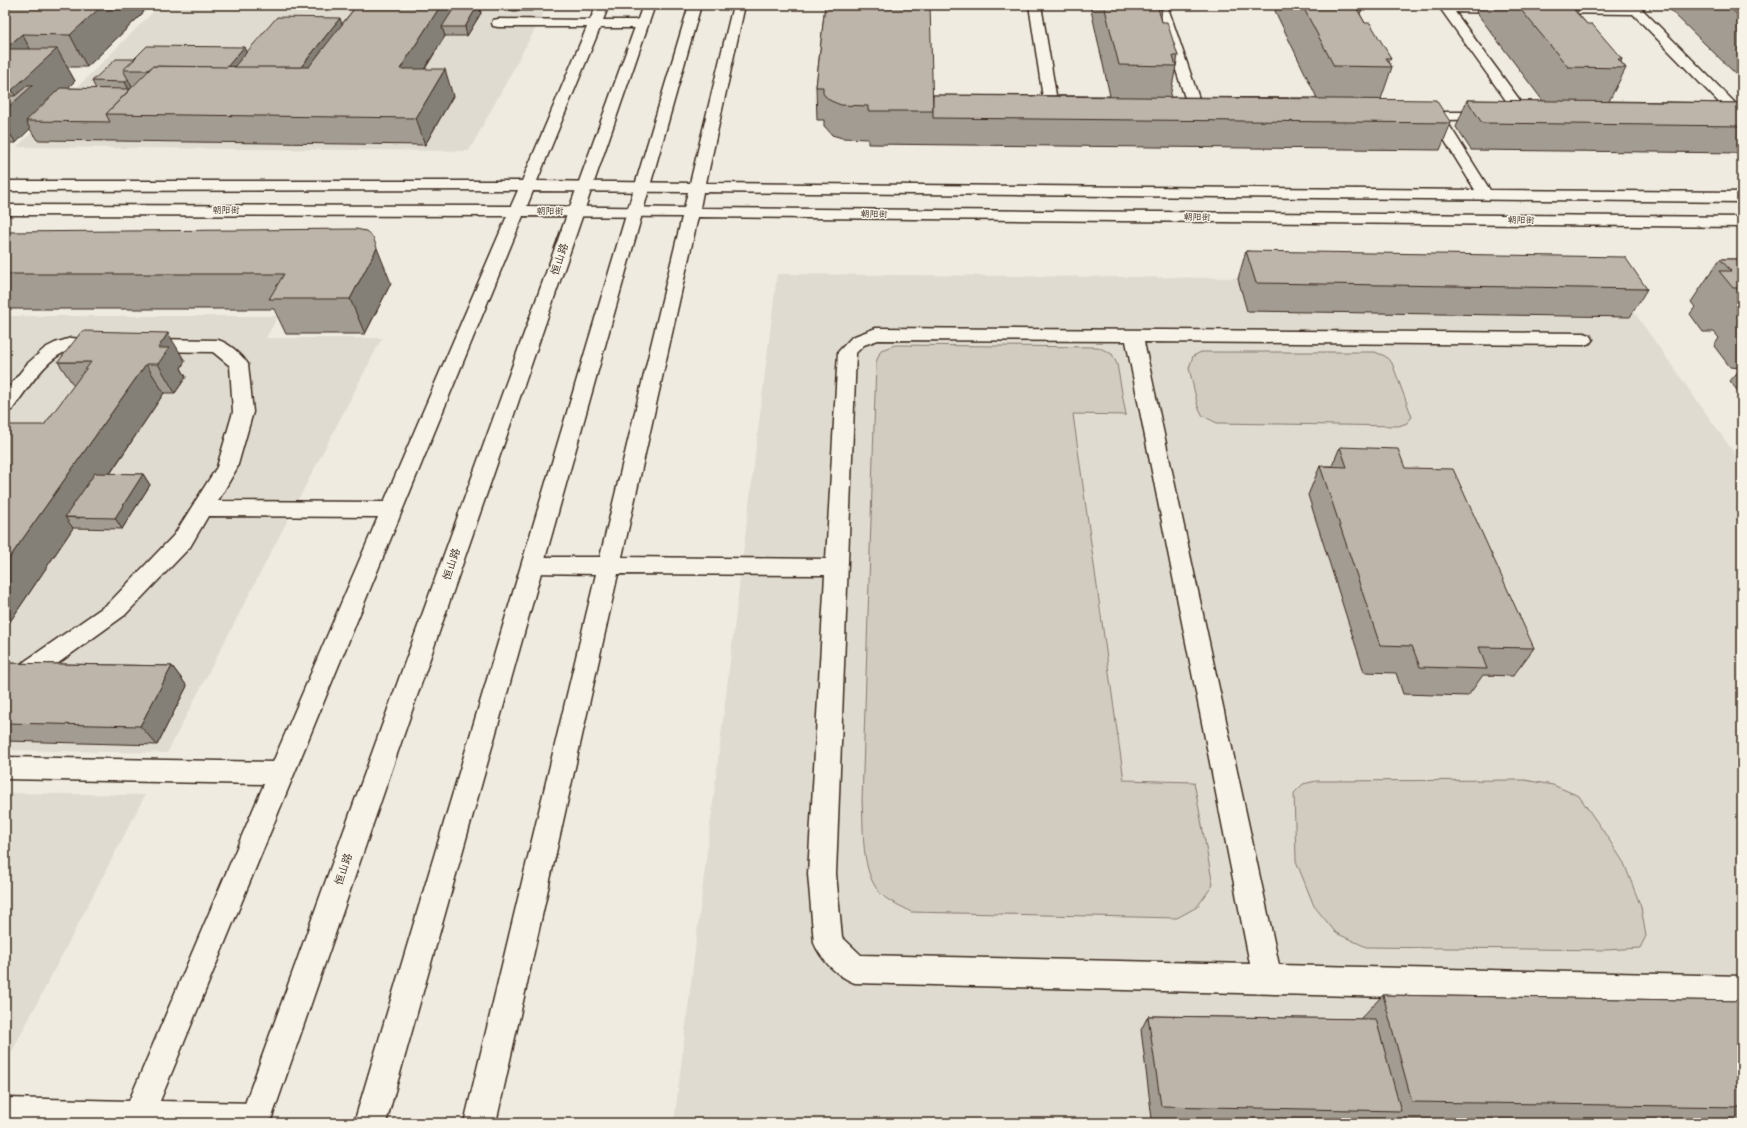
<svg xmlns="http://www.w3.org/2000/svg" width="1747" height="1128" font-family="Delius,'LXGW WenKai TC',sans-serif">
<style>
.built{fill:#e0dbd0}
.green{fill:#d1cbc0;stroke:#867a6f}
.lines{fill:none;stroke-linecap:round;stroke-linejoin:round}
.minor-casing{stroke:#3b2a1e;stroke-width:3}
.major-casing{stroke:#3b2a1e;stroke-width:3}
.minor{fill:#f7f3e8;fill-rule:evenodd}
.major{fill:#f7f3e8;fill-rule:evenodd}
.wall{fill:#a39c92;stroke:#3b2a1e}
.shaded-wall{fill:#847f77;stroke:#3b2a1e}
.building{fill:#bdb5aa;stroke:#3b2a1e}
.labels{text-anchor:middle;stroke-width:3;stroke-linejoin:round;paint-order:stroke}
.far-street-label{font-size:9px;fill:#3b2a1e;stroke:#f7f3e8}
.street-label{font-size:11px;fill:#3b2a1e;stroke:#f7f3e8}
</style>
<rect width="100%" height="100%" fill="#efebe0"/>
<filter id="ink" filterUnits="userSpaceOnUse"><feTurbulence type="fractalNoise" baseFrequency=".025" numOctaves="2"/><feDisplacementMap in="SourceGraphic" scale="8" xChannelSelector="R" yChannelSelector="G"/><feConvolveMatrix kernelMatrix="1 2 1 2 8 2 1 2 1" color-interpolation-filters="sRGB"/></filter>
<g filter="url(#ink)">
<!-- built -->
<g class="built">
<path d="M 160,5 L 548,5 L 469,151 L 17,147 Z"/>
<path d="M 777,274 L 1612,281 L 1742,464 L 1742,1123 L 674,1123 Z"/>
<path d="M 5,316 L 278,316 L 266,338 L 382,338 L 167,753 L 5,750 Z"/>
<path d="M 5,793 L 145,795 L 5,1065 Z"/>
</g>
<!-- green -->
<g class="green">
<path d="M 895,345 L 1098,347 L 1112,354 L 1117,364 L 1126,415 L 1073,414 L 1124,780 L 1194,782 L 1213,885 L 1197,907 L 1177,918 L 911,912 C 902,906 889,902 882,895 C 860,874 864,829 862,802 L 876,362 L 881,350 Z"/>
<path d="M 1201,352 L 1375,352 L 1385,356 L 1392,363 L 1412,417 L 1407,423 L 1399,426 L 1217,423 L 1203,416 L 1198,407 L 1189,368 L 1193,356 Z"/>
<path d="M 1525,780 L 1553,785 L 1579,796 L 1606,835 L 1624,863 L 1641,907 L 1646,936 L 1640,948 L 1606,950 L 1366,947 L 1336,933 L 1314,906 L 1296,861 L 1294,793 L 1303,784 L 1316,781 Z"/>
</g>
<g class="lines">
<defs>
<g id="minor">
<path d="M 597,5 L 609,5 L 603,20 L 642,20 L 647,21 L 648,24 L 647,27 L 642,28 L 600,28 L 537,181 L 690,183 L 733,5 L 745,5 L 706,183 L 1475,190 L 1432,120 L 1412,119 L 1410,116 L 1412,113 L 1417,112 L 1491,112 L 1496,113 L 1498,116 L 1496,119 L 1446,120 L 1490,190 L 1742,192 L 1742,202 L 703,192 L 700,208 L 1742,217 L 1742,227 L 698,217 L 622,557 L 826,559 L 838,352 L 852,337 L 876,328 L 1584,333 L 1590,335 L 1593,339 L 1590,343 L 1584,345 L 1144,342 L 1279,965 L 1742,976 L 1742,1006 L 855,983 C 838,977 821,960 814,943 L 808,874 L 825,575 L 618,574 L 496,1123 L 464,1123 L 596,574 L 533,573 L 525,571 L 522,565 L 525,559 L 533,557 L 600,557 L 682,217 L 523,216 L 160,1101 L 255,1103 L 266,1108 L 271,1119 L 269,1123 L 5,1123 L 5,1098 L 129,1101 L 264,784 L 5,779 L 5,757 L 273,762 L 378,517 L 208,516 L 190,547 L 125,615 L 14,695 L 5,698 L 5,675 L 109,603 L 174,535 L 217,467 L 233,412 L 230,366 L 213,352 L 147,351 L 141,349 L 138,345 L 141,341 L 147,339 L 218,340 C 229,343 242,355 248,364 L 253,412 L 237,468 L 218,501 L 384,502 L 507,216 L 5,215 L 5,205 L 511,206 L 518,190 L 5,191 L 5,181 L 522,181 L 587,27 L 498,27 L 493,26 L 492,23 L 493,20 L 498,19 L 590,20 ZM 533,191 L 688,192 L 684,208 L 527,206 ZM 878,340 L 1126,341 L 1250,964 L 861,955 L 842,937 L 836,874 L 856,353 L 864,345 Z"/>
<path d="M 1029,5 L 1041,5 L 1058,107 L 1072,108 L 1074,111 L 1072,114 L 1067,115 L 1047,114 L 1045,111 Z"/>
<path d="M 1133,5 L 1167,5 L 1204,113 L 1202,116 L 1197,117 L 1192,116 L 1190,113 L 1156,9 L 1135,8 Z"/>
<path d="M 1442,5 L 1511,6 L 1513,9 L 1511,12 L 1507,13 L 1455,12 L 1530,114 L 1532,117 L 1530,120 L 1525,121 L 1520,120 L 1440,8 Z"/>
<path d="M 1549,6 L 1640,7 L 1742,110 L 1742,122 L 1737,121 L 1633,14 L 1545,13 L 1543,10 L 1545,7 Z"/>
<path d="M 71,338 L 108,341 L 111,345 L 108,349 C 96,352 84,348 72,350 C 49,353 25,392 12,410 L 5,411 L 5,392 L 27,364 L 45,348 L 55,343 Z"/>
</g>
<g id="major">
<path d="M 643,5 L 655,5 L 270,1123 L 238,1123 Z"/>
<path d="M 689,5 L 701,5 L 386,1123 L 354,1123 Z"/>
</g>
</defs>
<!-- minor casing -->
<use href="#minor" class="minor-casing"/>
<!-- major casing -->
<use href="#major" class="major-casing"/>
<!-- minor -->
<use href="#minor" class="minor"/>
<!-- major -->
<use href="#major" class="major"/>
</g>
<!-- wall -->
<g class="wall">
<path d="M 357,5 L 479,5 L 481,13 L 467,36 L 445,36 L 425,69 L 453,96 L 425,145 L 37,140 L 30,129 L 16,143 L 5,143 L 5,9 L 144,12 L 87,67 L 67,67 L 75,81 L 68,88 L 96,89 L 92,81 L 135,59 L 247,52 L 342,24 Z"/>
<path d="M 503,5 L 535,5 L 532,11 L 504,11 Z"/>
<path d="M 825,5 L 933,95 L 1110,96 L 1091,10 L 1091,5 L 1162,5 L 1162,8 L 1161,17 L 1162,22 L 1178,56 L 1170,97 L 1317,98 L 1275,11 L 1277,5 L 1359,5 L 1362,9 L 1360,14 L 1365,23 L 1391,58 L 1389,62 L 1392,67 L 1381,99 L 1451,123 L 1440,150 L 868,144 L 868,139 L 842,138 L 832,135 L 827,129 L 824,126 L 824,120 L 817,120 L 816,87 Z"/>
<path d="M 1479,5 L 1574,5 L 1579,10 L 1577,13 L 1587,24 L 1622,59 L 1621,62 L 1626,68 L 1609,101 L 1742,103 L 1742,153 L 1471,150 L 1456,127 L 1467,100 L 1543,101 L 1476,12 Z"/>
<path d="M 1665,5 L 1742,5 L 1742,80 Z"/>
<path d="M 5,232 L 391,283 L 365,334 L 286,334 L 274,309 L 5,309 Z"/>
<path d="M 1246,251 L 1647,289 L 1630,317 L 1247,311 L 1238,279 Z"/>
<path d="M 1720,259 L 1742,259 L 1742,397 L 1730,381 L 1741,368 L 1730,367 L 1714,346 L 1719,338 L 1714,332 L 1703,332 L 1690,314 L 1695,307 L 1691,302 Z"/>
<path d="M 185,361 L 181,368 L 186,377 L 175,393 L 164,393 L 110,474 L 143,474 L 150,485 L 122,529 L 73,528 L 5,629 L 44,425 L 74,386 L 58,362 Z"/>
<path d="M 1340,447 L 1405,468 L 1534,648 L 1513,676 L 1483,675 L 1468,696 L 1403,694 L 1396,673 L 1364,672 L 1308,495 L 1320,466 L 1332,466 Z"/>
<path d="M 5,663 L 172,666 L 187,686 L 157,745 L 5,741 Z"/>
<path d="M 1383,995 L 1742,1001 L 1742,1123 L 1369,1123 L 1152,1119 L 1141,1030 L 1148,1016 L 1360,1019 Z"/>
</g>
<!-- shaded-wall -->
<g class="shaded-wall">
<path d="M 96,5 L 140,5 L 144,12 L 87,67 L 70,35 Z"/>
<path d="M 441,5 L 464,5 L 442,27 L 445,36 L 408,95 L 400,69 Z"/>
<path d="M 478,5 L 479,5 L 481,13 L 467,36 L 465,27 Z"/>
<path d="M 531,5 L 535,5 L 532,11 Z"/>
<path d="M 340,18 L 346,36 L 303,94 L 295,75 Z"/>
<path d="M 22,34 L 39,65 L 57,49 L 75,81 L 47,109 L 26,121 L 30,129 L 16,143 L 5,126 L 5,110 L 17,99 L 12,90 L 5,49 Z"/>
<path d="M 244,47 L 252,66 L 223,71 Z"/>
<path d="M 445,69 L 453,96 L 425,145 L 416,118 Z"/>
<path d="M 128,79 L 133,89 L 130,92 L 125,82 Z"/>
<path d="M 377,248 L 391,283 L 365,334 L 350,299 Z"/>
<path d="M 168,333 L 185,361 L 181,368 L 186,377 L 175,393 L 158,364 L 158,348 Z"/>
<path d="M 146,364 L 164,393 L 80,518 L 65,517 L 73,528 L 5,629 L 5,564 Z"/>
<path d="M 143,474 L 150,485 L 122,529 L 115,518 Z"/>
<path d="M 172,666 L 187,686 L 157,745 L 140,726 Z"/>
</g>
<!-- building -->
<g class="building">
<path d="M 10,5 L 103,5 L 70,35 L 22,34 L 5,49 L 57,49 L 12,90 L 5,90 L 5,9 Z"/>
<path d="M 357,5 L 441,5 L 400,69 L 445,69 L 416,118 L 106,114 L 153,66 L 309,67 Z"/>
<path d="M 456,5 L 478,5 L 465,27 L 442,27 Z"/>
<path d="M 825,5 L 930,5 L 933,111 L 868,111 L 868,106 L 841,105 L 831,101 L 825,96 L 823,93 L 823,87 L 816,87 Z"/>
<path d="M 1104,5 L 1162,5 L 1162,8 L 1158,8 L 1162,22 L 1167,22 L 1178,56 L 1173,56 L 1176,66 L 1119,65 Z"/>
<path d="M 1302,5 L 1359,5 L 1362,9 L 1357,9 L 1365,23 L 1370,23 L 1391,58 L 1386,58 L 1392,67 L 1334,66 Z"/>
<path d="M 1517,5 L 1574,5 L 1579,10 L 1574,10 L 1587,24 L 1592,24 L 1622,59 L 1618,59 L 1626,68 L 1568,67 Z"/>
<path d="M 1727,5 L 1742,5 L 1742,19 Z"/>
<path d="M 277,17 L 340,18 L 301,67 L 234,67 Z"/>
<path d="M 147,46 L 244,47 L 227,67 L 153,66 L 148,70 L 123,70 Z"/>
<path d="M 116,59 L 135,59 L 123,70 L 128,79 L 125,82 L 92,81 Z"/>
<path d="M 28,85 L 33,85 L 5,110 L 5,96 L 15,96 Z"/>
<path d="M 60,88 L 130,89 L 106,114 L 110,122 L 26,121 Z"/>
<path d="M 933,95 L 1436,100 L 1451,123 L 933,118 Z"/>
<path d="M 1467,100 L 1742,103 L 1742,126 L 1482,123 Z"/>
<path d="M 356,229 L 366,231 L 373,237 L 377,248 L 350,299 L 269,299 L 284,274 L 5,274 L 5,232 Z"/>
<path d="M 1246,251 L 1625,257 L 1647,289 L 1256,283 Z"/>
<path d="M 1720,259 L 1742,259 L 1742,288 L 1733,288 L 1719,271 L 1731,271 Z"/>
<path d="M 82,331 L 168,333 L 158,348 L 169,348 L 158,364 L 146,364 L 5,564 L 5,431 L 10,425 L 44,425 L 91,362 L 58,362 Z"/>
<path d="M 1340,447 L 1398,449 L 1405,468 L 1453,469 L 1534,648 L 1479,647 L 1487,669 L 1420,667 L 1412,646 L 1380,645 L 1320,466 L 1347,467 Z"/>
<path d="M 95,473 L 143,474 L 115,518 L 65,517 Z"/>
<path d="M 5,663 L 172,666 L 140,726 L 5,723 Z"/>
<path d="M 1383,995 L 1742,1001 L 1742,1107 L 1412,1102 Z"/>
<path d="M 1148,1016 L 1376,1019 L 1401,1111 L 1161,1106 Z"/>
</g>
</g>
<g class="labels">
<!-- far-street labels -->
<g class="far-street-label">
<text x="226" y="213">朝阳街</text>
<text x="550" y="214">朝阳街</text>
<text transform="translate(874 214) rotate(1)" y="3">朝阳街</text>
<text transform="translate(1197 217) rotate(1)" y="3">朝阳街</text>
<text transform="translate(1521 220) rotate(1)" y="3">朝阳街</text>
</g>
<!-- street labels -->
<g class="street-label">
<text transform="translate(559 259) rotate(-71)" y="4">恒山路</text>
<text transform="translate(451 564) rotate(-71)" y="4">恒山路</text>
<text transform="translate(343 869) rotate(-71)" y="4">恒山路</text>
</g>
</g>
<!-- margin -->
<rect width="1747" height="1128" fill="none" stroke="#f7f3e8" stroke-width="20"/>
<rect x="10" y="10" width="1727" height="1108" fill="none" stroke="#3b2a1e" stroke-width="1.5" filter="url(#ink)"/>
</svg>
